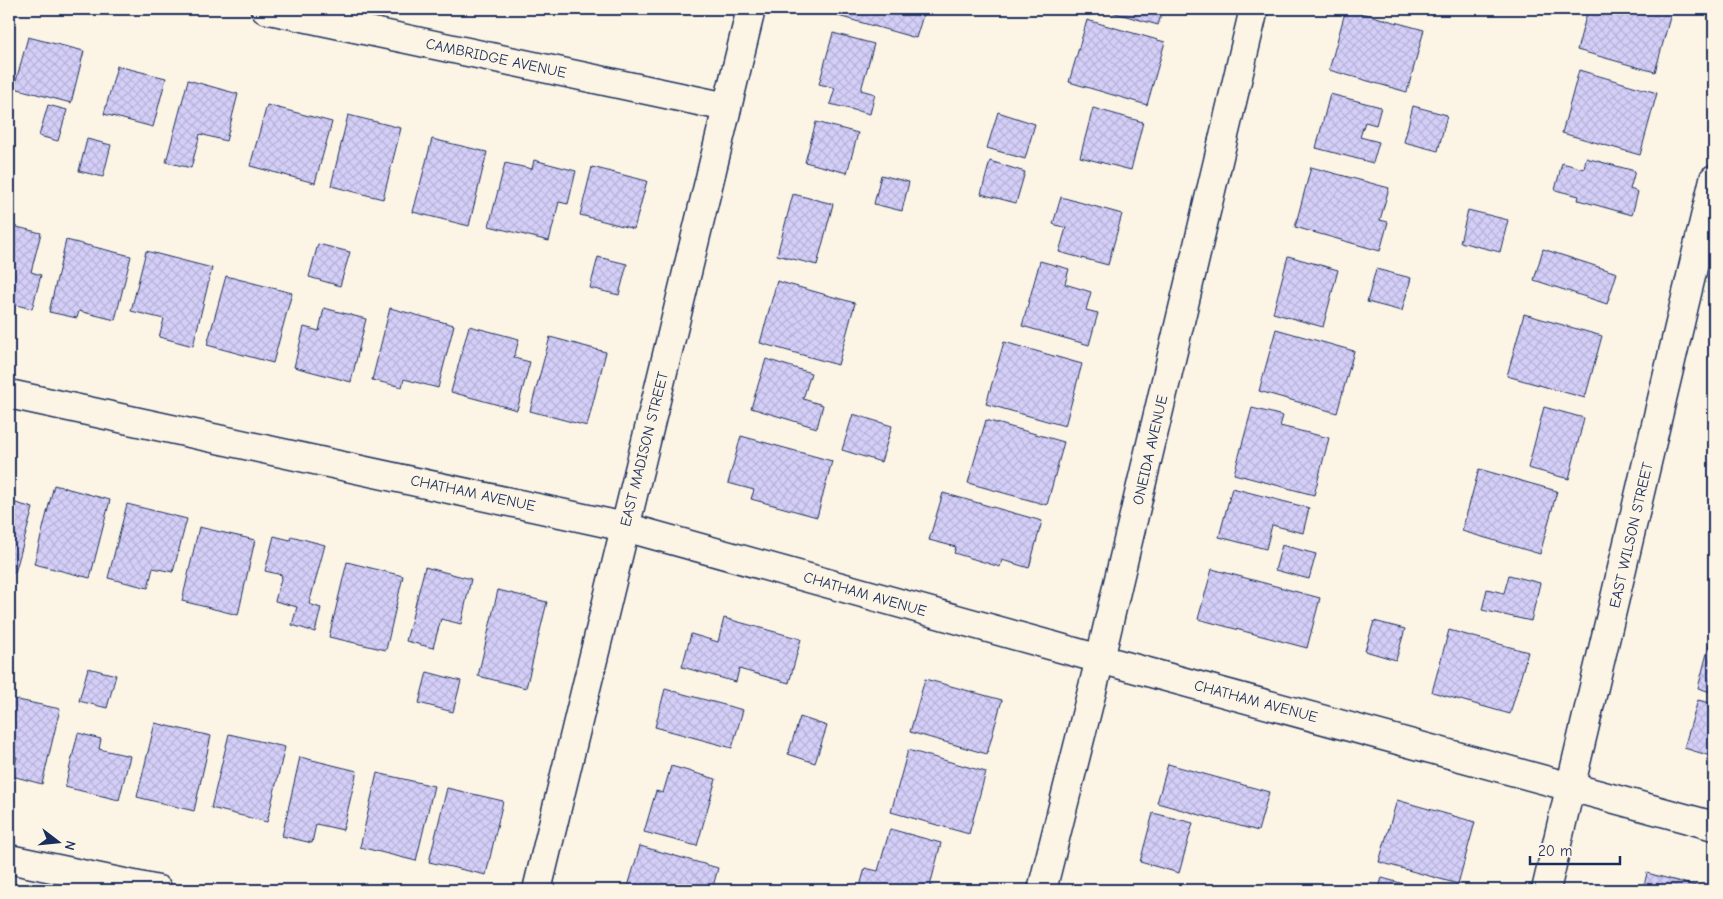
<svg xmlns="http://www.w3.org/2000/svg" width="1723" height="899" font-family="'Comic Neue',sans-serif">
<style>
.building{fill:url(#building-cross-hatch);stroke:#1b2f5e}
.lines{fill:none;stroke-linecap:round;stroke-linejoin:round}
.minor-casing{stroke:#1b2f5e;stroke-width:31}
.minor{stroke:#fcf5e5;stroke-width:28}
.labels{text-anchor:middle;stroke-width:4;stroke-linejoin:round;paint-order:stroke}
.street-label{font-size:15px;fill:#1b2f5e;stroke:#fcf5e5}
</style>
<defs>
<pattern id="building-cross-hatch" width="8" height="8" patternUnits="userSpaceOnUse" patternTransform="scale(1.25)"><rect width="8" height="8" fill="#d5cff8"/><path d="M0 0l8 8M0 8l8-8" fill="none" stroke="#b6b2d7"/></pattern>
</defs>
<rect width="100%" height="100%" fill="#fcf5e5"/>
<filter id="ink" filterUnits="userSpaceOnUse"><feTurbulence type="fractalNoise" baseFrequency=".02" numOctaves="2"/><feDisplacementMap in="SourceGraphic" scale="10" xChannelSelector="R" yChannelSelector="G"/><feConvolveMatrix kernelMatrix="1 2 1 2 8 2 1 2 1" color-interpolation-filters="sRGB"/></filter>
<g filter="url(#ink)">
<!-- building -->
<g class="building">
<path d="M 665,9 L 687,9 L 686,14 Z"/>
<path d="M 840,9 L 925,9 L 916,38 L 838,16 Z"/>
<path d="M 1101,9 L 1163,9 L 1158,25 Z"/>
<path d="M 1346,9 L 1424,30 L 1407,92 L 1329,70 Z"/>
<path d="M 1588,9 L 1672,10 L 1655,72 L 1577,50 Z"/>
<path d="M 1087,20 L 1165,42 L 1147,105 L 1069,82 Z"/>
<path d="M 833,33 L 874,44 L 861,90 L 875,94 L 870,114 L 830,104 L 835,88 L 819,84 Z"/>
<path d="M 28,37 L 84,51 L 71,103 L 14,88 Z"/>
<path d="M 117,66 L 166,78 L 153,127 L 104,114 Z"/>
<path d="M 1579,70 L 1657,93 L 1640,155 L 1562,133 Z"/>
<path d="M 188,80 L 238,94 L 226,141 L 200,134 L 191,168 L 166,162 Z"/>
<path d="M 1330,94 L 1381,107 L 1376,125 L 1365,122 L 1360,137 L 1379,142 L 1373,163 L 1316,148 Z"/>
<path d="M 48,105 L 67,110 L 58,141 L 39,136 Z"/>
<path d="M 267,105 L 332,122 L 315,183 L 250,166 Z"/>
<path d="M 1413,106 L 1447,115 L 1438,151 L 1404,142 Z"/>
<path d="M 1093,108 L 1143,122 L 1131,170 L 1080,157 Z"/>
<path d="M 998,112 L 1035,124 L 1025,159 L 987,148 Z"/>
<path d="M 348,115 L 401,128 L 383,199 L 331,186 Z"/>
<path d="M 816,122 L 858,133 L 847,173 L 805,162 Z"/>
<path d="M 87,139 L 111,145 L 103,177 L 79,171 Z"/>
<path d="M 432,139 L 487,152 L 469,226 L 413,212 Z"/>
<path d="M 1586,158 L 1635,171 L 1630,189 L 1638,192 L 1632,215 L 1578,200 L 1579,196 L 1555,190 L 1562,163 L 1584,169 Z"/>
<path d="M 534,160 L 576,171 L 568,204 L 559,202 L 549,241 L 489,226 L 505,163 L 532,169 Z"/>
<path d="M 990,161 L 1025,172 L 1016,203 L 981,194 Z"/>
<path d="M 592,167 L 647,181 L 634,229 L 580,215 Z"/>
<path d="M 1311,167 L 1389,188 L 1380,220 L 1388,222 L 1380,251 L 1295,227 Z"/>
<path d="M 881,175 L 909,182 L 902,211 L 874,204 Z"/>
<path d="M 793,194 L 833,204 L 817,265 L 777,255 Z"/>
<path d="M 1061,197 L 1122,214 L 1108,265 L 1059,252 L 1066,228 L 1053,224 Z"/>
<path d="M 1468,210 L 1508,220 L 1500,252 L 1460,242 Z"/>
<path d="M 9,225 L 41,233 L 31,272 L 41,275 L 32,309 L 9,303 Z"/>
<path d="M 66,240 L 131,256 L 115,320 L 79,311 L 77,318 L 49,312 Z"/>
<path d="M 318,244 L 350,252 L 340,286 L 309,277 Z"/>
<path d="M 1543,249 L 1617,273 L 1607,304 L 1534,280 Z"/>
<path d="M 146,251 L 212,268 L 193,346 L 159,337 L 164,319 L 131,311 Z"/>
<path d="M 1288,256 L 1338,270 L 1323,327 L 1273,313 Z"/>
<path d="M 598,257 L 627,264 L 619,295 L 590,288 Z"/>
<path d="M 1040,261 L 1069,269 L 1065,284 L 1091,292 L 1086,310 L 1098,313 L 1089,345 L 1022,326 Z"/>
<path d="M 1376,269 L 1411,278 L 1402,311 L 1367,302 Z"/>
<path d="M 226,276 L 292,293 L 273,363 L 207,345 Z"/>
<path d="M 777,281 L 855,303 L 838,365 L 760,343 Z"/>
<path d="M 324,308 L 366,319 L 351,382 L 294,367 L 304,327 L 319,331 Z"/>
<path d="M 390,308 L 454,325 L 438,388 L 404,379 L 402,387 L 372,380 Z"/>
<path d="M 1524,314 L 1602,336 L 1585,398 L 1507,376 Z"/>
<path d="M 469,326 L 519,339 L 514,358 L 530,362 L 517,410 L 451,392 Z"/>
<path d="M 1276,329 L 1354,351 L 1337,413 L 1259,391 Z"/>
<path d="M 550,337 L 606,352 L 587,426 L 530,411 Z"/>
<path d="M 1004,342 L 1082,364 L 1065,426 L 986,404 Z"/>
<path d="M 766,359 L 811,373 L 803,399 L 823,405 L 817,428 L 751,408 Z"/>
<path d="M 1544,407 L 1584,418 L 1569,479 L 1528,468 Z"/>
<path d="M 1252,408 L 1283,416 L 1280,426 L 1329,438 L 1314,495 L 1234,474 Z"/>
<path d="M 853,414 L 892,426 L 881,462 L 842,450 Z"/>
<path d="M 986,420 L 1064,442 L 1047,505 L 968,483 Z"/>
<path d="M 741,436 L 832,461 L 817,517 L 751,499 L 754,490 L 728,483 Z"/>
<path d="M 1479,469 L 1557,491 L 1540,554 L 1462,531 Z"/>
<path d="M 54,485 L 110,500 L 90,578 L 34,564 Z"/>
<path d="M 1232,488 L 1309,508 L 1303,533 L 1272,525 L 1266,549 L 1219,537 Z"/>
<path d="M 943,493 L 1042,521 L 1029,568 L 1002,560 L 1000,567 L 954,553 L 956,547 L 929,540 Z"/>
<path d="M 9,501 L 33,508 L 15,573 L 9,571 Z"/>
<path d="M 127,504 L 187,519 L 173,572 L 153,568 L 148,588 L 108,578 Z"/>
<path d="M 199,527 L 255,540 L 238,615 L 182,601 Z"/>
<path d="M 274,536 L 290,540 L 291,536 L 325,545 L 309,604 L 321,608 L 315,632 L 292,625 L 297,607 L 275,601 L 282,575 L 265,571 Z"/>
<path d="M 1282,545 L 1316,554 L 1309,579 L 1275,570 Z"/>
<path d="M 347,562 L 403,576 L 386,650 L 329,637 Z"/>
<path d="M 425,567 L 471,579 L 461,624 L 441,619 L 433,648 L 406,641 Z"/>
<path d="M 1212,569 L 1320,598 L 1307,648 L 1198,619 Z"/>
<path d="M 1509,575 L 1540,583 L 1531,621 L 1482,610 L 1487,589 L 1504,593 Z"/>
<path d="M 498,590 L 547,602 L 526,688 L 478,676 Z"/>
<path d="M 724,618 L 801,639 L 789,683 L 739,669 L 736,682 L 682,667 L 691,634 L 718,642 Z"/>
<path d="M 1374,621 L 1405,629 L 1396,660 L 1365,651 Z"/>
<path d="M 1714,626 L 1714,693 L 1698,688 Z"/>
<path d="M 1449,630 L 1528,652 L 1510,714 L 1432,692 Z"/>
<path d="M 88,668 L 116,675 L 107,708 L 79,701 Z"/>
<path d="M 427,672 L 461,681 L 453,712 L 419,703 Z"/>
<path d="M 925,679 L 1002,700 L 987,754 L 910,732 Z"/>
<path d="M 665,689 L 743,710 L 732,748 L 655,727 Z"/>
<path d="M 9,698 L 60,709 L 42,784 L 12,776 L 17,757 L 9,755 Z"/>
<path d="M 1698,700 L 1714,704 L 1714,757 L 1684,748 Z"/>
<path d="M 800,717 L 827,726 L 815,763 L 788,754 Z"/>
<path d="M 155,723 L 211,736 L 194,811 L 137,797 Z"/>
<path d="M 78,733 L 101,739 L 99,749 L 130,756 L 119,800 L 65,787 Z"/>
<path d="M 229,734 L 285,747 L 267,822 L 211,808 Z"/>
<path d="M 908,750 L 986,772 L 969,834 L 891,812 Z"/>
<path d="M 300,757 L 357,771 L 343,830 L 316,824 L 312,843 L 282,836 Z"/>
<path d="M 1168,764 L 1269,792 L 1258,831 L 1157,803 Z"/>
<path d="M 671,766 L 716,779 L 697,846 L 644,832 L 656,791 L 663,793 Z"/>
<path d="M 377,773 L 434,786 L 416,861 L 360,847 Z"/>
<path d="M 447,788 L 503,801 L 486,875 L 429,862 Z"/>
<path d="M 1397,800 L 1475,822 L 1458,884 L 1379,862 Z"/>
<path d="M 1153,813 L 1193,823 L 1179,873 L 1140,862 Z"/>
<path d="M 890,829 L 941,843 L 930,886 L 945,890 L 859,890 L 865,868 L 878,871 Z"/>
<path d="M 640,846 L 718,868 L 712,890 L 627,890 Z"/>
<path d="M 1647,873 L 1711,890 L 1643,890 Z"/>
<path d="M 1382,878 L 1426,890 L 1378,890 Z"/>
</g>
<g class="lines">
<defs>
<g id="minor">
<path d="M 265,9 L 727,107"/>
<path d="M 9,394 L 625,527 L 1100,659 L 1714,826"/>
<path d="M 9,859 L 158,890"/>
<path d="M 537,890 L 751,9"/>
<path d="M 1042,890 L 1100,659 L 1254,9"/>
<path d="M 1546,890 L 1714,179"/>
</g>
</defs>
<!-- minor casing -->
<use href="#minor" class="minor-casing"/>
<!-- minor -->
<use href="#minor" class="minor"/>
</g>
</g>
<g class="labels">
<!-- street labels -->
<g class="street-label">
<text transform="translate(496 58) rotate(12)" y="5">CAMBRIDGE AVENUE</text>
<text transform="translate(644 449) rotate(-76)" y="5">EAST MADISON STREET</text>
<text transform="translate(1150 450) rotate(-77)" y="5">ONEIDA AVENUE</text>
<text transform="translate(473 493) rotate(12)" y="5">CHATHAM AVENUE</text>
<text transform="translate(1631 535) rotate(-77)" y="5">EAST WILSON STREET</text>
<text transform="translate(865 594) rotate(16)" y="5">CHATHAM AVENUE</text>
<text transform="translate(1256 701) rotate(15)" y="5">CHATHAM AVENUE</text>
</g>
</g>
<!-- margin -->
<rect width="1723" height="899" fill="none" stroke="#fcf5e5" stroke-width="30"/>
<rect x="15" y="15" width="1693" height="869" fill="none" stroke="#1b2f5e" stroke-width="2" filter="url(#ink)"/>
<!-- north arrow -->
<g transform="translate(58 842) rotate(106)" stroke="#fcf5e5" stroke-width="4" paint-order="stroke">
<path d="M0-4L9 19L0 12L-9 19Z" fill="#1b2f5e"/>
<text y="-8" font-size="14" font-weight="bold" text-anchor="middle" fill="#1b2f5e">N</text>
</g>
<!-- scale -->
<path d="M1530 856v8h90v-8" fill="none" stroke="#1b2f5e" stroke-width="2.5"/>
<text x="1538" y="856" font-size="15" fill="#1b2f5e" stroke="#fcf5e5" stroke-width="4" paint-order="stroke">20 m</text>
</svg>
